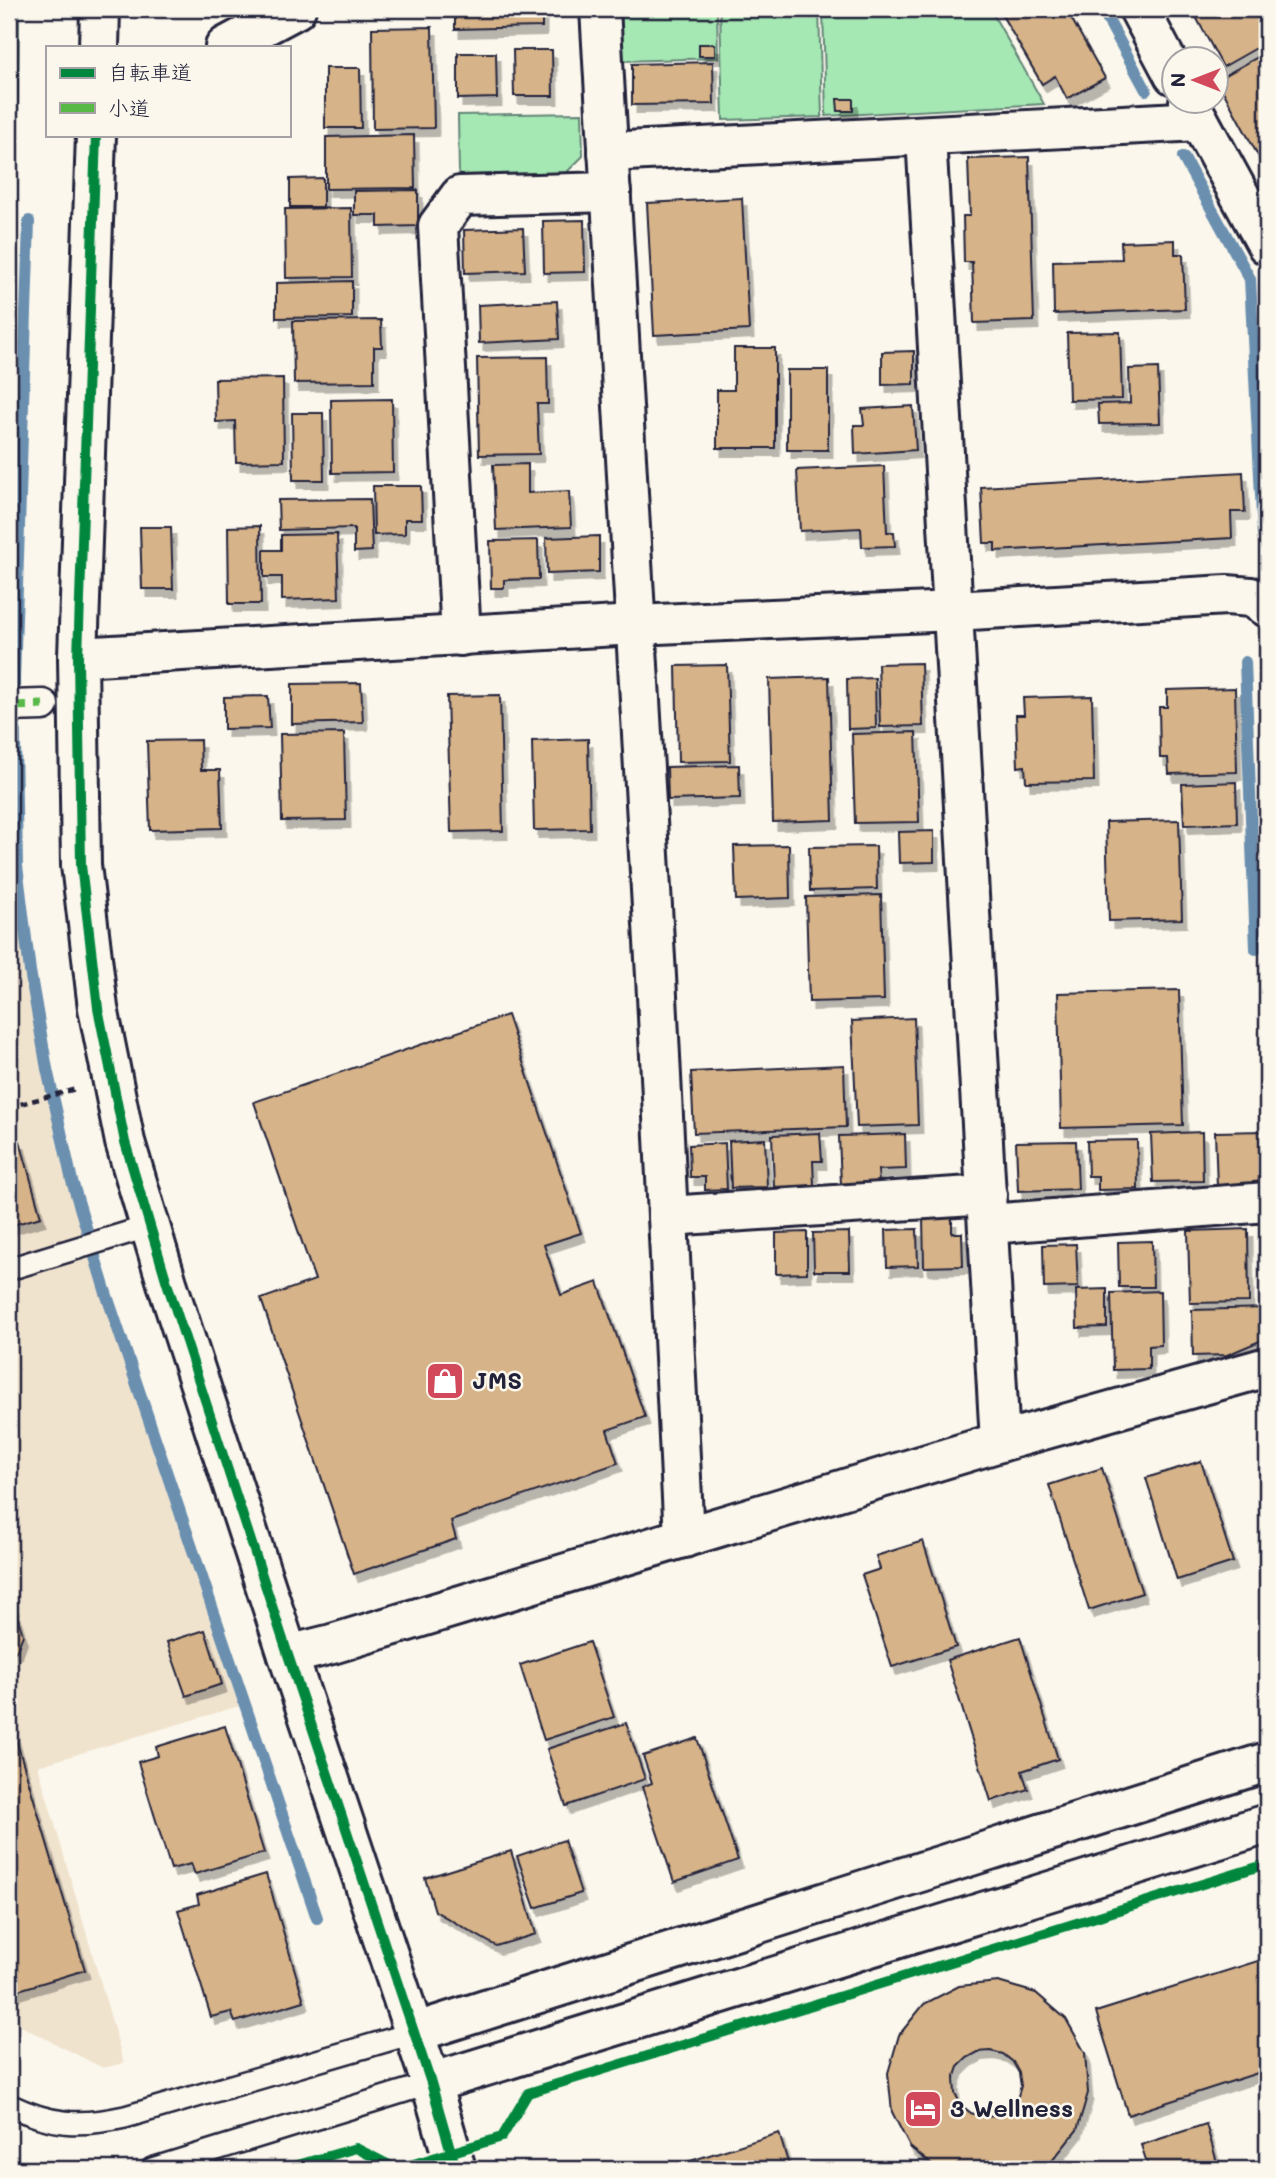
<svg xmlns="http://www.w3.org/2000/svg" width="1276" height="2178" font-family="Mali,'Klee One',sans-serif">
<style>
.built{fill:#f0e3ce}
.green{fill:#a5e8b3;stroke:#648577;stroke-width:2}
.lines{fill:none;stroke-linecap:round;stroke-linejoin:round}
.stream{stroke:#6b8faf;stroke-width:12}
.building{fill:#d6b388;stroke:#22223b;stroke-width:2;fill-rule:evenodd;filter:url(#shadow)}
.service-casing{stroke:#22223b;stroke-width:26}
.pedestrian-casing{stroke:#22223b;stroke-width:35}
.minor-casing{stroke:#22223b;stroke-width:44}
.tertiary-casing{stroke:#22223b;stroke-width:44}
.path{stroke:#22223b;stroke-width:4.5;stroke-dasharray:7 5;stroke-linecap:butt}
.service{stroke:#fbf7ec;stroke-width:21}
.pedestrian{stroke:#fbf7ec;stroke-width:30}
.minor{stroke:#fbf7ec;stroke-width:38}
.tertiary{stroke:#fbf7ec;stroke-width:38}
.quiet{stroke:#58b947;stroke-width:9;stroke-dasharray:18 9;stroke-linecap:butt}
.cycleway-casing{stroke:#fbf7ec;stroke-width:15}
.cycleway{stroke:#00873e;stroke-width:10}
.labels{text-anchor:middle;stroke-width:5;stroke-linejoin:round;paint-order:stroke}
.poi-label{font-size:24px;font-weight:bold;fill:#22223b;stroke:#fbf7ec;text-anchor:start}
</style>
<defs>
<filter id="shadow"><feDropShadow dx="4.5" dy="8" stdDeviation="0" flood-color="#0004"/></filter>
</defs>
<rect width="100%" height="100%" fill="#fbf7ec"/>
<filter id="ink" filterUnits="userSpaceOnUse"><feTurbulence type="fractalNoise" baseFrequency=".0143" numOctaves="2"/><feDisplacementMap in="SourceGraphic" scale="14" xChannelSelector="R" yChannelSelector="G"/><feConvolveMatrix kernelMatrix="1 2 1 2 8 2 1 2 1" color-interpolation-filters="sRGB"/></filter>
<g filter="url(#ink)">
<!-- built -->
<path class="built" d="M 18,455 L 11,675 L 12,856 L 33,1021 L 58,1148 L 101,1295 L 239,1706 L 38,1766 L 124,2063 L 103,2068 L 9,2020 L 9,458 Z"/>
<!-- green -->
<g class="green">
<path d="M 9,9 L 19,9 L 13,448 L 9,449 Z"/>
<path d="M 621,9 L 717,9 L 718,58 L 623,61 Z"/>
<path d="M 720,9 L 819,9 L 822,117 L 723,120 Z"/>
<path d="M 823,9 L 990,9 L 1044,104 L 826,116 Z"/>
<path d="M 582,113 L 583,156 L 565,174 L 459,175 L 458,115 Z"/>
</g>
<g class="lines">
<!-- stream -->
<g class="stream">
<path d="M 1102,9 L 1146,90"/>
<path d="M 1183,157 L 1250,279 L 1263,535"/>
<path d="M 29,221 L 14,679 L 17,866 L 30,971 L 47,1069 L 72,1181 L 105,1290 L 317,1918"/>
<path d="M 1245,662 L 1256,949"/>
</g>
</g>
<!-- building -->
<g class="building">
<path d="M 455,9 L 542,9 L 542,27 L 455,29 Z"/>
<path d="M 1000,9 L 1066,9 L 1105,78 L 1067,99 L 1055,76 L 1042,84 L 999,10 Z"/>
<path d="M 1215,9 L 1255,9 L 1267,30 L 1267,42 L 1223,67 L 1197,19 Z"/>
<path d="M 432,27 L 434,128 L 373,129 L 372,28 Z"/>
<rect x="699" y="44" width="16" height="12"/>
<path d="M 513,50 L 552,50 L 553,96 L 514,96 Z"/>
<path d="M 1267,52 L 1267,172 L 1217,80 Z"/>
<path d="M 458,53 L 496,53 L 497,98 L 458,99 Z"/>
<path d="M 713,62 L 714,104 L 632,105 L 632,64 Z"/>
<path d="M 325,68 L 360,68 L 361,128 L 325,128 Z"/>
<path d="M 837,99 L 853,99 L 853,111 L 838,111 Z"/>
<path d="M 414,135 L 415,188 L 326,189 L 326,137 Z"/>
<path d="M 1029,157 L 1034,321 L 974,323 L 972,262 L 964,262 L 963,216 L 970,216 L 968,159 Z"/>
<path d="M 323,178 L 323,207 L 290,207 L 290,179 Z"/>
<path d="M 418,190 L 418,226 L 378,227 L 378,215 L 354,215 L 354,191 Z"/>
<path d="M 742,198 L 749,330 L 654,335 L 647,203 Z"/>
<path d="M 351,208 L 352,277 L 286,278 L 285,209 Z"/>
<path d="M 584,220 L 585,272 L 544,273 L 543,221 Z"/>
<path d="M 523,228 L 525,271 L 465,273 L 464,230 Z"/>
<path d="M 1175,240 L 1175,254 L 1183,254 L 1185,309 L 1054,314 L 1053,261 L 1122,259 L 1121,242 Z"/>
<path d="M 352,281 L 352,317 L 276,318 L 276,283 Z"/>
<path d="M 557,301 L 559,339 L 479,343 L 478,305 Z"/>
<path d="M 381,320 L 382,347 L 374,347 L 374,382 L 294,383 L 293,321 Z"/>
<path d="M 1120,332 L 1122,399 L 1069,400 L 1067,333 Z"/>
<path d="M 734,348 L 775,348 L 775,448 L 717,448 L 717,390 L 734,390 Z"/>
<path d="M 914,351 L 914,384 L 882,385 L 882,352 Z"/>
<path d="M 547,357 L 548,404 L 537,404 L 539,454 L 479,455 L 477,358 Z"/>
<path d="M 1158,368 L 1160,423 L 1099,424 L 1098,404 L 1130,403 L 1129,369 Z"/>
<rect x="787" y="370" width="41" height="80"/>
<path d="M 283,378 L 284,461 L 236,462 L 235,421 L 216,422 L 215,379 Z"/>
<path d="M 392,399 L 393,472 L 332,473 L 331,400 Z"/>
<path d="M 913,406 L 916,450 L 855,454 L 854,425 L 864,425 L 862,409 Z"/>
<path d="M 292,413 L 323,413 L 324,480 L 293,480 Z"/>
<path d="M 528,464 L 528,493 L 569,491 L 571,527 L 496,530 L 493,465 Z"/>
<path d="M 884,466 L 887,532 L 894,532 L 895,546 L 862,547 L 861,528 L 800,531 L 797,470 Z"/>
<path d="M 1243,472 L 1245,512 L 1231,512 L 1232,538 L 995,551 L 995,543 L 984,543 L 981,487 Z"/>
<path d="M 373,486 L 421,486 L 422,519 L 405,519 L 405,534 L 374,535 Z"/>
<path d="M 370,499 L 372,551 L 354,552 L 354,528 L 279,530 L 278,500 Z"/>
<path d="M 260,526 L 261,604 L 229,604 L 228,527 Z"/>
<path d="M 140,527 L 171,527 L 173,589 L 142,589 Z"/>
<path d="M 337,534 L 339,598 L 282,600 L 282,577 L 264,577 L 264,550 L 281,550 L 281,535 Z"/>
<path d="M 599,536 L 599,572 L 547,574 L 546,538 Z"/>
<path d="M 538,540 L 539,579 L 504,580 L 504,588 L 491,588 L 490,541 Z"/>
<path d="M 921,663 L 923,726 L 880,727 L 878,664 Z"/>
<path d="M 727,665 L 730,761 L 678,762 L 676,666 Z"/>
<path d="M 829,677 L 833,820 L 773,822 L 769,679 Z"/>
<path d="M 875,678 L 876,728 L 848,729 L 847,679 Z"/>
<path d="M 361,683 L 363,722 L 292,724 L 292,684 Z"/>
<path d="M 1235,688 L 1237,772 L 1169,774 L 1168,758 L 1160,758 L 1159,707 L 1167,707 L 1167,690 Z"/>
<path d="M 500,695 L 503,831 L 451,832 L 447,696 Z"/>
<path d="M 268,696 L 270,728 L 224,729 L 224,697 Z"/>
<path d="M 1092,696 L 1094,781 L 1026,782 L 1025,766 L 1018,767 L 1016,715 L 1024,715 L 1023,698 Z"/>
<path d="M 916,732 L 919,822 L 855,823 L 852,734 Z"/>
<path d="M 344,733 L 346,820 L 282,821 L 280,734 Z"/>
<path d="M 588,739 L 590,829 L 534,830 L 532,741 Z"/>
<path d="M 200,740 L 201,770 L 220,770 L 222,828 L 150,830 L 147,741 Z"/>
<path d="M 739,765 L 740,798 L 668,800 L 667,767 Z"/>
<path d="M 1236,782 L 1237,823 L 1184,825 L 1182,784 Z"/>
<path d="M 1179,820 L 1182,919 L 1109,921 L 1106,822 Z"/>
<path d="M 934,831 L 934,862 L 899,863 L 898,832 Z"/>
<path d="M 789,845 L 790,898 L 736,900 L 734,846 Z"/>
<path d="M 876,846 L 877,889 L 810,891 L 809,847 Z"/>
<path d="M 881,895 L 884,1000 L 809,1002 L 806,897 Z"/>
<path d="M 1179,990 L 1183,1125 L 1061,1128 L 1058,993 Z"/>
<path d="M 507,1015 L 581,1233 L 544,1245 L 561,1295 L 598,1282 L 645,1417 L 607,1430 L 618,1463 L 451,1521 L 456,1539 L 354,1574 L 261,1299 L 315,1280 L 254,1102 Z"/>
<path d="M 914,1018 L 918,1125 L 857,1127 L 852,1021 Z"/>
<path d="M 844,1065 L 846,1127 L 694,1133 L 691,1072 Z"/>
<path d="M 1264,1131 L 1266,1185 L 1217,1187 L 1215,1132 Z"/>
<path d="M 1202,1132 L 1203,1181 L 1153,1182 L 1151,1134 Z"/>
<path d="M 820,1133 L 822,1161 L 813,1161 L 814,1185 L 774,1187 L 772,1135 Z"/>
<path d="M 905,1134 L 906,1169 L 878,1170 L 879,1183 L 841,1185 L 839,1136 Z"/>
<path d="M 765,1139 L 767,1187 L 731,1188 L 729,1141 Z"/>
<path d="M 1137,1140 L 1138,1189 L 1098,1190 L 1098,1176 L 1088,1176 L 1087,1141 Z"/>
<path d="M 20,1141 L 41,1217 L 9,1226 L 9,1144 Z"/>
<path d="M 1076,1141 L 1078,1189 L 1018,1191 L 1016,1142 Z"/>
<path d="M 725,1143 L 727,1189 L 705,1190 L 705,1177 L 690,1177 L 689,1145 Z"/>
<path d="M 923,1218 L 952,1218 L 952,1233 L 962,1233 L 963,1266 L 924,1267 Z"/>
<path d="M 917,1229 L 918,1266 L 887,1267 L 886,1230 Z"/>
<path d="M 1248,1229 L 1249,1302 L 1190,1303 L 1188,1231 Z"/>
<path d="M 807,1232 L 807,1273 L 776,1274 L 776,1233 Z"/>
<path d="M 849,1232 L 850,1271 L 814,1271 L 813,1233 Z"/>
<path d="M 1152,1241 L 1153,1287 L 1119,1287 L 1118,1242 Z"/>
<path d="M 1076,1244 L 1078,1287 L 1044,1288 L 1043,1245 Z"/>
<path d="M 1107,1289 L 1107,1327 L 1077,1328 L 1076,1290 Z"/>
<path d="M 1160,1291 L 1161,1345 L 1149,1346 L 1149,1369 L 1113,1370 L 1111,1293 Z"/>
<path d="M 1267,1308 L 1267,1338 L 1227,1355 L 1193,1356 L 1192,1310 Z"/>
<path d="M 1201,1461 L 1233,1562 L 1177,1580 L 1146,1478 Z"/>
<path d="M 1102,1468 L 1142,1593 L 1089,1610 L 1049,1485 Z"/>
<path d="M 923,1541 L 956,1647 L 892,1667 L 862,1575 L 880,1569 L 876,1556 Z"/>
<path d="M 9,1590 L 23,1635 L 17,1650 L 9,1657 Z"/>
<path d="M 205,1630 L 222,1684 L 186,1696 L 167,1642 Z"/>
<path d="M 1020,1637 L 1058,1759 L 1022,1771 L 1028,1789 L 991,1801 L 947,1660 Z"/>
<path d="M 589,1642 L 614,1717 L 544,1740 L 520,1665 Z"/>
<path d="M 9,1716 L 85,1970 L 9,1993 Z"/>
<path d="M 626,1723 L 645,1779 L 566,1806 L 547,1749 Z"/>
<path d="M 225,1726 L 264,1853 L 195,1874 L 191,1864 L 171,1869 L 138,1762 L 158,1756 L 156,1747 Z"/>
<path d="M 697,1738 L 738,1860 L 674,1882 L 642,1787 L 652,1783 L 643,1756 Z"/>
<path d="M 564,1840 L 581,1893 L 535,1908 L 517,1856 Z"/>
<path d="M 511,1851 L 536,1934 L 496,1946 L 435,1911 L 425,1878 Z"/>
<path d="M 266,1874 L 304,2001 L 235,2022 L 231,2012 L 211,2017 L 178,1910 L 199,1904 L 197,1895 Z"/>
<path d="M 1267,1958 L 1267,2070 L 1128,2115 L 1096,2012 Z"/>
<path d="M 998,1982 L 1036,1993 L 1066,2019 L 1085,2053 L 1088,2093 L 1077,2130 L 1052,2161 L 1036,2169 L 937,2169 L 910,2147 L 892,2112 L 888,2073 L 899,2035 L 924,2004 L 959,1986 ZM 990,2051 L 1003,2054 L 1013,2062 L 1019,2073 L 1021,2086 L 1017,2099 L 1009,2109 L 998,2116 L 984,2117 L 971,2113 L 961,2105 L 955,2093 L 954,2079 L 958,2067 L 967,2058 L 978,2052 Z"/>
<path d="M 1206,2124 L 1219,2169 L 1149,2169 L 1141,2145 Z"/>
<path d="M 779,2133 L 790,2169 L 665,2169 Z"/>
</g>
<g class="lines">
<defs>
<g id="service">
<path d="M 9,1269 L 150,1226"/>
<path d="M 9,2105 C 51,2125 79,2127 125,2117 L 413,2033"/>
<path d="M 152,2169 L 431,2083"/>
</g>
<path id="pedestrian" d="M 9,706 L 43,705"/>
<g id="minor">
<path d="M 600,9 L 656,976 L 684,1538"/>
<path d="M 1139,9 L 1174,75"/>
<path d="M 1189,102 L 1267,245"/>
<path d="M 926,136 L 1000,1442"/>
<path d="M 608,152 L 1199,121"/>
<path d="M 461,636 L 438,226 L 460,196 L 611,192"/>
<path d="M 668,1216 L 987,1195"/>
<path d="M 989,1224 L 1267,1202"/>
<path d="M 288,1655 L 332,1644 L 1000,1442 L 1267,1367"/>
</g>
<g id="tertiary">
<path d="M 99,47 L 100,9"/>
<path d="M 225,47 L 296,9"/>
<path d="M 96,135 L 78,657 L 81,865 L 98,1008 L 125,1142 L 167,1283 L 288,1655 L 431,2083 L 456,2169"/>
<path d="M 78,657 L 635,625 L 954,611 L 1227,595 L 1251,597 L 1267,607"/>
<path d="M 413,2033 L 1267,1762"/>
<path d="M 431,2083 L 1267,1824"/>
</g>
</defs>
<!-- service casing -->
<use href="#service" class="service-casing"/>
<!-- pedestrian casing -->
<use href="#pedestrian" class="pedestrian-casing"/>
<!-- minor casing -->
<use href="#minor" class="minor-casing"/>
<!-- tertiary casing -->
<use href="#tertiary" class="tertiary-casing"/>
<!-- path -->
<path class="path" d="M 9,1107 L 76,1089"/>
<!-- service -->
<use href="#service" class="service"/>
<!-- pedestrian -->
<use href="#pedestrian" class="pedestrian"/>
<!-- minor -->
<use href="#minor" class="minor"/>
<!-- tertiary -->
<use href="#tertiary" class="tertiary"/>
<!-- quiet -->
<path class="quiet" d="M 9,706 L 43,705"/>
<defs>
<g id="cycleway">
<path d="M 96,135 L 78,657 L 81,865 L 98,1008 L 125,1142 L 167,1283 L 288,1655 L 431,2083 L 456,2169"/>
<path d="M 284,2169 L 356,2148 L 397,2169 L 502,2137 L 528,2093 L 1267,1864"/>
</g>
</defs>
<!-- cycleway casing -->
<use href="#cycleway" class="cycleway-casing"/>
<!-- cycleway -->
<use href="#cycleway" class="cycleway"/>
</g>
</g>
<!-- icons -->
<defs>
<symbol id="shop-square" viewBox="-11 -11 22 22"><rect x="-9" y="-9" width="18" height="18" rx="4" fill="#d1495b" stroke="#fbf7ec"/><path d="M-5-2.5h2.3a2.7 3.5 0 0 1 5.4 0H5L5.5 6h-11ZM-1.5-2.5h3a1.5 2.3 0 0 0-3 0Z" fill="#fff"/></symbol>
<symbol id="hotel-square" viewBox="-11 -11 22 22"><rect x="-9" y="-9" width="18" height="18" rx="4" fill="#d1495b" stroke="#fbf7ec"/><path d="M-6-4.5h1.5V1H6V5H4.5V3h-9V5H-6ZM-4 0a1.8 1.8 0 1 1 3.6 0ZM.5 0V-2.5h3Q6-2.5 6 0Z" fill="#fff"/></symbol>
</defs>
<g fill-rule="evenodd">
<use href="#shop-square" x="423" y="1359" width="44" height="44"/>
<use href="#hotel-square" x="901" y="2087" width="44" height="44"/>
</g>
<g class="labels">
<!-- poi labels -->
<g class="poi-label">
<text x="472" y="1389">JMS</text>
<text x="950" y="2117">3 Wellness</text>
</g>
</g>
<!-- margin -->
<rect width="1276" height="2178" fill="none" stroke="#fbf7ec" stroke-width="35"/>
<rect x="18" y="18" width="1241" height="2143" fill="none" stroke="#22223b" stroke-width="2.5" filter="url(#ink)"/>
<!-- legend -->
<rect x="46" y="46" width="245" height="91" fill="#fbf7ec" stroke="#a4a2a5" stroke-width="2"/>
<rect x="60" y="68" width="35" height="10" fill="#00873e" stroke="#a4a2a5" stroke-width="2"/>
<text x="108" y="80" font-size="21" fill="#22223b">自転車道</text>
<rect x="60" y="103" width="35" height="10" fill="#58b947" stroke="#a4a2a5" stroke-width="2"/>
<text x="108" y="116" font-size="21" fill="#22223b">小道</text>
<!-- north arrow -->
<g transform="translate(1195 80) rotate(270)"><circle r="33" fill="#fbf7ec" stroke="#a4a2a5" stroke-width="2"/>
<path d="M0-5L12 26L0 18L-12 26Z" fill="#d1495b"/>
<text y="-10" font-size="19" font-weight="bold" text-anchor="middle" fill="#22223b">N</text>
</g>
</svg>
